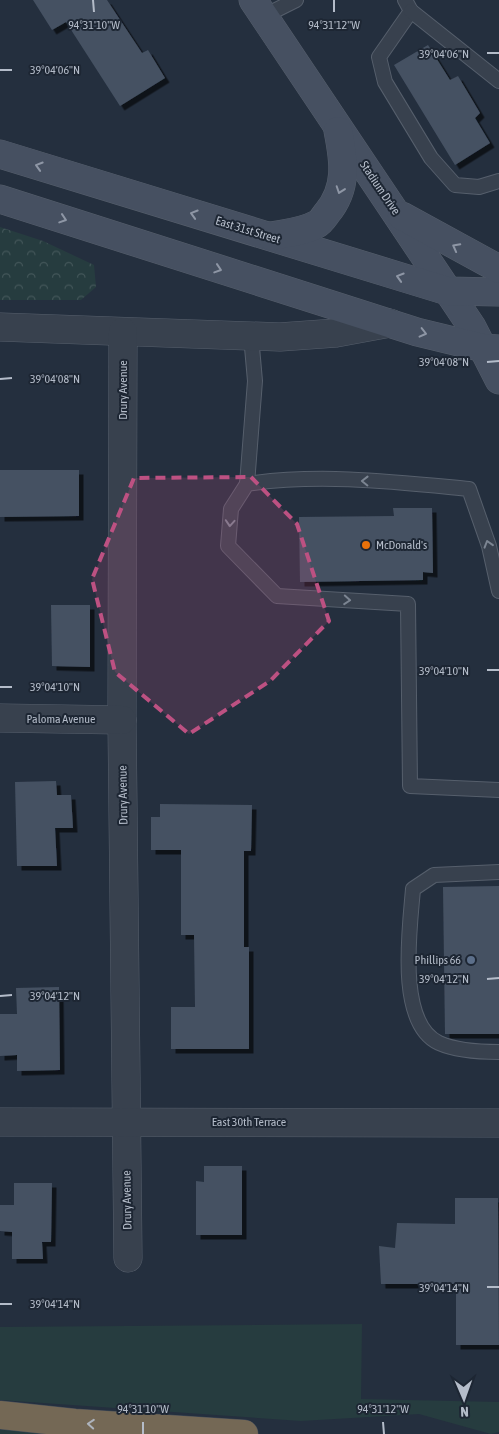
<svg xmlns="http://www.w3.org/2000/svg" width="499" height="1434" font-family="'Asap Condensed',sans-serif">
<style>
.grass{fill:#263c3f}
.forest{fill:url(#forest-crowns)}
.building{fill:#455162;filter:url(#shadow)}
.lines{fill:none;stroke-linecap:round;stroke-linejoin:round}
.service-casing{stroke:#565f6c;stroke-width:16}
.minor-casing{stroke:#565f6c;stroke-width:29}
.secondary-casing{stroke:#565f6c;stroke-width:29}
.motorway-casing{stroke:#434c59;stroke-width:29}
.service{stroke:#38414e;stroke-width:14}
.minor{stroke:#38414e;stroke-width:28}
.secondary{stroke:#465061;stroke-width:28}
.motorway{stroke:#746855;stroke-width:28}
.oneway{stroke:#8e96a5}
.oneway2{stroke:#7c8592}
.oneway3{stroke:#aeb4bd}
.marked{fill:#bd5182;fill-opacity:0.2;stroke:#bd5182;stroke-width:4;stroke-dasharray:10 6;stroke-linejoin:round}
.ticks{fill:none;stroke:#b4bcc9;stroke-width:2}
.food-dot{fill:#e8710a;stroke:#1d2633;stroke-width:2}
.service-dot{fill:#5c6f8a;stroke:#1d2633;stroke-width:2}
.labels{text-anchor:middle;stroke-width:4;stroke-linejoin:round;paint-order:stroke}
.street-label{font-size:12px;fill:#b4bcc9;stroke:#1d2633}
.poi-label{font-size:12px;fill:#b4bcc9;stroke:#1d2633;text-anchor:start}
.ticks-label{font-size:12px;text-anchor:middle;fill:#b4bcc9;stroke:#1d2633;stroke-width:4;stroke-linejoin:round;paint-order:stroke}
</style>
<defs>
<pattern id="forest-crowns" width="20" height="18" patternUnits="userSpaceOnUse" patternTransform="scale(1.25)"><rect width="20" height="18" fill="#263c3f"/><path d="M2 6a3 3 0 1 1 6 0M12 15a3 3 0 1 1 6 0" fill="none" stroke="#435659"/></pattern>
<filter id="shadow"><feDropShadow dx="4.5" dy="4.5" stdDeviation="0" flood-color="#0009"/></filter>
</defs>
<rect width="100%" height="100%" fill="#242f3e"/>
<!-- grass -->
<g class="grass">
<path d="M 362,1324 L 361,1399 L 499,1402 L 499,1432 L 491,1434 L 419,1414 L 301,1421 L 0,1400 L 0,1327 Z"/>
<path d="M 0,1429 L 64,1434 L 0,1434 Z"/>
</g>
<!-- forest -->
<path class="forest" d="M 0,227 L 43,241 L 94,265 L 96,287 L 81,300 L 0,300 Z"/>
<!-- building -->
<g class="building">
<path d="M 33,0 L 107,0 L 142,53 L 148,50 L 165,78 L 120,106 L 66,22 L 52,30 Z"/>
<path d="M 428,45 L 450,80 L 458,76 L 480,113 L 475,118 L 490,143 L 455,165 L 394,65 Z"/>
<path d="M 0,470 L 79,470 L 79,516 L 0,517 Z"/>
<path d="M 393,508 L 432,508 L 433,573 L 423,572 L 423,580 L 300,582 L 299,517 L 394,516 Z"/>
<path d="M 51,605 L 90,605 L 90,667 L 52,666 Z"/>
<path d="M 56,781 L 57,795 L 71,795 L 73,828 L 55,828 L 57,866 L 17,866 L 15,782 Z"/>
<path d="M 160,804 L 252,805 L 251,851 L 244,851 L 244,947 L 249,947 L 249,1049 L 171,1049 L 171,1007 L 195,1007 L 194,935 L 181,935 L 181,850 L 151,850 L 151,817 L 160,817 Z"/>
<path d="M 499,886 L 499,1034 L 445,1034 L 443,887 Z"/>
<path d="M 59,987 L 60,1070 L 17,1071 L 17,1055 L 0,1056 L 0,1014 L 17,1014 L 16,988 Z"/>
<path d="M 204,1166 L 242,1166 L 242,1235 L 196,1235 L 196,1181 L 204,1182 Z"/>
<path d="M 14,1183 L 52,1183 L 51,1242 L 42,1242 L 43,1259 L 12,1259 L 12,1232 L 0,1231 L 0,1205 L 14,1205 Z"/>
<path d="M 455,1198 L 498,1198 L 499,1345 L 456,1345 L 456,1284 L 381,1284 L 379,1246 L 395,1248 L 397,1223 L 455,1224 Z"/>
</g>
<g class="lines">
<defs>
<g id="service">
<path d="M 405,0 L 411,11 L 379,57 L 385,82 L 431,158 L 455,185 L 479,187 L 499,181"/>
<path d="M 411,11 L 499,81"/>
<path d="M 264,16 L 296,0"/>
<path d="M 247,484 L 255,381 L 251,336"/>
<path d="M 499,591 L 489,546 L 469,489 C 396,482 320,473 247,484 L 231,509 L 228,546 L 277,596 L 408,604 L 410,786 L 499,790"/>
<path d="M 499,872 L 434,875 L 413,889 C 410,927 396,1023 439,1043 C 457,1051 480,1052 499,1052"/>
</g>
<g id="minor">
<path d="M 0,327 L 280,337 L 336,333 L 390,323"/>
<path d="M 123,332 L 122,720 L 128,1258"/>
<path d="M 0,718 L 122,720"/>
<path d="M 0,1122 L 499,1123"/>
</g>
<g id="secondary">
<path d="M 253,0 L 472,327 L 499,380"/>
<path d="M 0,154 L 447,291 L 499,292"/>
<path d="M 0,199 L 417,332 L 483,348 L 499,349"/>
<path d="M 402,216 L 499,269"/>
<path d="M 271,236 C 287,233 303,232 317,224 C 321,222 324,217 327,213 C 348,188 344,161 338,131"/>
</g>
<path id="motorway" d="M 0,1415 L 75,1423 L 244,1434"/>
</defs>
<!-- service casing -->
<use href="#service" class="service-casing"/>
<!-- minor casing -->
<use href="#minor" class="minor-casing"/>
<!-- secondary casing -->
<use href="#secondary" class="secondary-casing"/>
<!-- motorway casing -->
<use href="#motorway" class="motorway-casing"/>
<!-- service -->
<use href="#service" class="service"/>
<!-- minor -->
<use href="#minor" class="minor"/>
<!-- secondary -->
<use href="#secondary" class="secondary"/>
<!-- motorway -->
<use href="#motorway" class="motorway"/>
</g>
<!-- one-way arrows -->
<defs><path id="oneway-chevron" d="M-2-3.5L2.5 0L-2 3.5" fill="none" stroke-width="1.6" stroke-linecap="round" stroke-linejoin="round" transform="scale(1.25)"/></defs>
<g class="oneway">
<use href="#oneway-chevron" transform="translate(39 166) rotate(-163)"/>
<use href="#oneway-chevron" transform="translate(340 190) rotate(109)"/>
<use href="#oneway-chevron" transform="translate(194 214) rotate(-163)"/>
<use href="#oneway-chevron" transform="translate(63 219) rotate(18)"/>
<use href="#oneway-chevron" transform="translate(456 247) rotate(-152)"/>
<use href="#oneway-chevron" transform="translate(218 269) rotate(18)"/>
<use href="#oneway-chevron" transform="translate(400 277) rotate(-163)"/>
<use href="#oneway-chevron" transform="translate(423 333) rotate(14)"/>
</g>
<g class="oneway2">
<use href="#oneway-chevron" transform="translate(365 481) rotate(-179)"/>
<use href="#oneway-chevron" transform="translate(230 523) rotate(94)"/>
<use href="#oneway-chevron" transform="translate(488 544) rotate(-107)"/>
<use href="#oneway-chevron" transform="translate(347 600) rotate(4)"/>
</g>
<use class="oneway3" href="#oneway-chevron" transform="translate(91 1424) rotate(-176)"/>
<!-- marked area -->
<path class="marked" d="M 251,477 L 297,524 L 329,621 L 270,681 L 189,734 L 115,672 L 92,579 L 134,478 Z"/>
<!-- ticks -->
<path class="ticks" d="M 93,0 L 94,12M 334,0 L 334,12M 487,53 L 499,53M 0,70 L 12,70M 487,362 L 499,361M 0,379 L 12,378M 487,670 L 499,670M 0,687 L 12,687M 487,979 L 499,978M 0,996 L 12,995M 487,1287 L 499,1287M 0,1304 L 12,1304M 143,1422 L 143,1434M 383,1422 L 384,1434"/>
<!-- markers -->
<circle class="food-dot" cx="366" cy="545" r="5"/>
<circle class="service-dot" cx="471" cy="960" r="5"/>
<g class="labels">
<!-- street labels -->
<g class="street-label">
<text transform="translate(380 188) rotate(56)" y="4">Stadium Drive</text>
<text transform="translate(248 230) rotate(17)" y="4">East 31st Street</text>
<text transform="translate(123 390) rotate(-90)" y="4">Drury Avenue</text>
<text x="61" y="723">Paloma Avenue</text>
<text transform="translate(123 795) rotate(-91)" y="4">Drury Avenue</text>
<text x="249" y="1126">East 30th Terrace</text>
<text transform="translate(127 1200) rotate(-91)" y="4">Drury Avenue</text>
</g>
<!-- poi labels -->
<g class="poi-label">
<text x="376" y="549">McDonald's</text>
<text x="461" y="964" text-anchor="end">Phillips 66</text>
</g>
</g>
<g class="ticks-label">
<text x="94" y="29">94°31'10"W</text>
<text x="334" y="29">94°31'12"W</text>
<text x="444" y="58">39°04'06"N</text>
<text x="55" y="74">39°04'06"N</text>
<text x="444" y="366">39°04'08"N</text>
<text x="55" y="383">39°04'08"N</text>
<text x="444" y="675">39°04'10"N</text>
<text x="55" y="691">39°04'10"N</text>
<text x="444" y="983">39°04'12"N</text>
<text x="55" y="1000">39°04'12"N</text>
<text x="444" y="1292">39°04'14"N</text>
<text x="55" y="1308">39°04'14"N</text>
<text x="143" y="1413">94°31'10"W</text>
<text x="383" y="1413">94°31'12"W</text>
</g>
<!-- north arrow -->
<g transform="translate(464 1399) rotate(178)" stroke="#1d2633" stroke-width="4" paint-order="stroke">
<path d="M0-4L9 19L0 12L-9 19Z" fill="#b4bcc9"/>
<text y="-8" font-size="14" font-weight="bold" text-anchor="middle" fill="#b4bcc9">N</text>
</g>
</svg>
